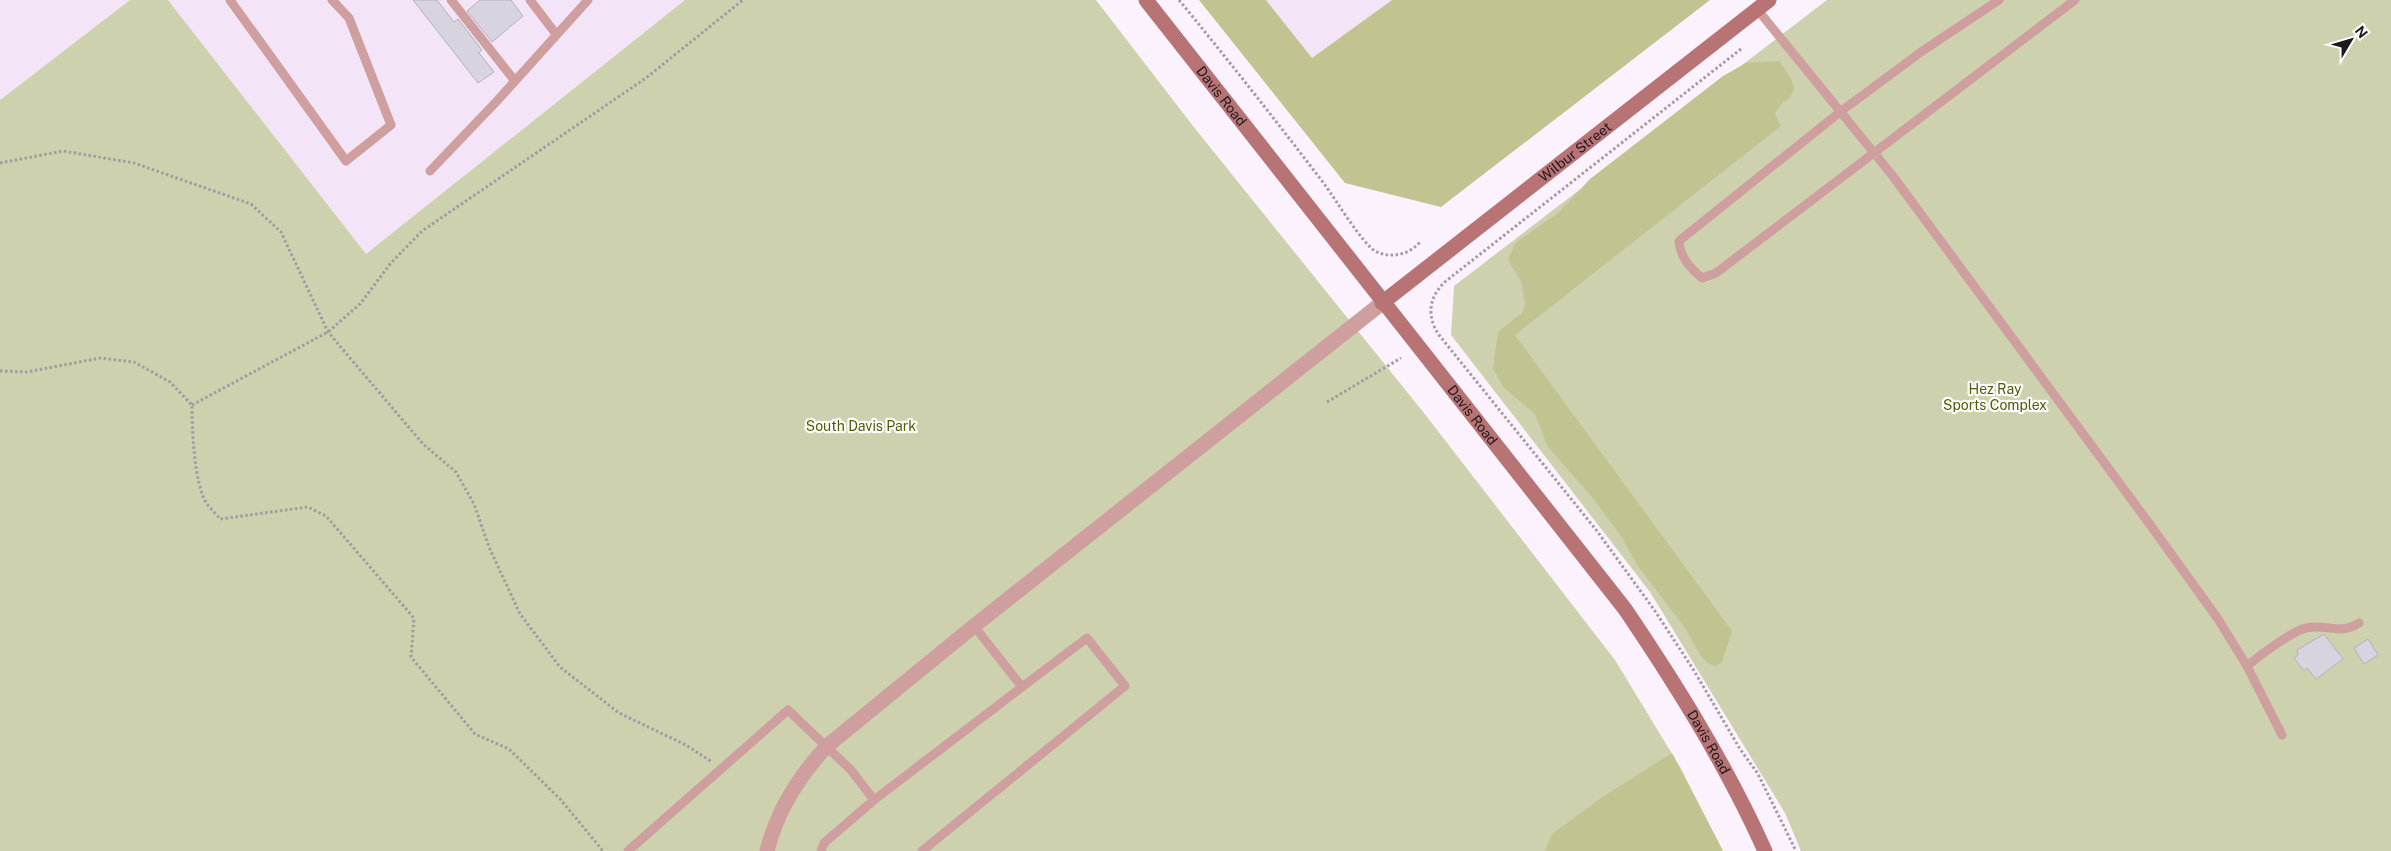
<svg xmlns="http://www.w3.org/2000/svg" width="2391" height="851" font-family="'Public Sans',sans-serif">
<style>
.built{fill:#f3e5f7}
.green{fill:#ced1ae}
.forest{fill:#c1c390}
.building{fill:#d7d4e0;stroke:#b3b0bc}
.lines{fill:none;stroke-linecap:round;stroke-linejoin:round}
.path{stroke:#a19ba3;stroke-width:3;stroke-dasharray:2.5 2.5;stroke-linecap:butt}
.lane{stroke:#cf9e9e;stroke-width:9}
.street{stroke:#cf9e9e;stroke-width:15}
.secondary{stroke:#b87374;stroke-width:15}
.labels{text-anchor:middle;stroke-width:4.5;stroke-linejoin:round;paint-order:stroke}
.street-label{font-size:14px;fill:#1d1a1e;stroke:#fff}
.park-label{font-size:14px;fill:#585900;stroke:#fff}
</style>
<rect width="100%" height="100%" fill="#fbf2fd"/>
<!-- built -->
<g class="built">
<path d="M 0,0 L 130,0 L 0,100 Z"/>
<path d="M 168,0 L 685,0 L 366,254 Z"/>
<path d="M 1266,0 L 1392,0 L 1312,58 Z"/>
</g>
<!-- green -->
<g class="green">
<path d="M 130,0 L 168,0 L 366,254 L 685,0 L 1096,0 L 1193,126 L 1424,413 L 1615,660 L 1680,767 L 1723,851 L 0,851 L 0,100 Z"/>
<path d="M 1827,0 L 2391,0 L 2391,851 L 1801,851 L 1785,813 L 1650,592 L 1451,335 L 1454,286 Z"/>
</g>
<!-- forest -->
<g class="forest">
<path d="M 1199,0 L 1266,0 L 1312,58 L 1392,0 L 1710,0 L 1441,207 L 1345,183 Z"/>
<path d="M 1779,61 C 1786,71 1802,88 1788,99 C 1782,103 1778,107 1775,114 L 1781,126 L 1515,335 L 1732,631 L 1722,662 L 1716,666 L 1707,663 L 1699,653 L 1685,628 L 1637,565 L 1621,536 L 1592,497 L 1548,447 L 1535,414 L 1504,388 L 1493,369 L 1498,332 L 1523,312 L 1525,303 L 1521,281 L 1508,260 L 1515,243 L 1558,213 L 1590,179 L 1723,76 L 1746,63 Z"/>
<path d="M 1672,753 L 1723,851 L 1545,851 L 1552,834 L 1604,796 Z"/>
</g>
<!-- building -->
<g class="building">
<path d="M 413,0 L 437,0 L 454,22 L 458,19 L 482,50 L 479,53 L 494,72 L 478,83 Z"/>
<path d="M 480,0 L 511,0 L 523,16 L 492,42 L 467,11 Z"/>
<path d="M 2324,634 L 2343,659 L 2316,679 L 2307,668 L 2304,671 L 2294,658 L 2298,655 L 2297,650 Z"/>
<path d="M 2368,639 L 2378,655 L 2364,664 L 2354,648 Z"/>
</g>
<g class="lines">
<!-- path -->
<g class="path">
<path d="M 1179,0 C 1229,61 1277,122 1325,185 C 1336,200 1362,243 1375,251 C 1390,259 1409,255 1420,242"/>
<path d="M 1741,49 L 1446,281 C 1429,296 1426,316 1439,335 L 1597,531 L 1655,611 L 1693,669 L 1740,749 L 1758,774 L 1796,851"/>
<path d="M 0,163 L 63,151 L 134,163 L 251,204 L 281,232 L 328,332 L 423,444 L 456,472 L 474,504 L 489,547 L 520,614 L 560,667 L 619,713 L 686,745 L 712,762"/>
<path d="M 0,371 L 27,372 L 100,358 L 134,362 L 170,382 L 192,405 C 192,429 194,485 207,504 C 211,509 216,514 220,519 L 308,507 L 326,516 L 414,618 L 411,657 L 475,734 L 509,749 L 561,800 L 603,851"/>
<path d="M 1327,402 L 1401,358"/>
<path d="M 192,405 L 328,332 L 360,304 L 390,264 L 422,231 L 646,78 L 743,0"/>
</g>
<!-- lane -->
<g class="lane">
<path d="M 230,0 L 346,161 L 391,125 L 349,18 L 332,0"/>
<path d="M 451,0 L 515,81"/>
<path d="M 530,0 L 556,34"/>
<path d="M 1999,0 L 1921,52 L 1840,112 L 1679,241 C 1680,257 1690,268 1702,278 L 1716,273 L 2075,0"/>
<path d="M 1757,9 L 1892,175 L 2151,526 L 2218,619 L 2247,666 L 2282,735"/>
<path d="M 430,171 L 496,102 L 588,0"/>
<path d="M 2247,666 C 2259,656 2292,631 2306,628 C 2326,623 2339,636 2359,623"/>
<path d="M 874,800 L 1022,687 L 974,626"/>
<path d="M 628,851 L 788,710 L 851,770 L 874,800 L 824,843 L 821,851"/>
<path d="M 922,851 L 1125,686 L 1087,638 L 1022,687"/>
</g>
<!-- street -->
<path class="street" d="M 767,851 C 777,811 799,776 827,746 L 974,626 L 1382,303"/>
<!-- secondary -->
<g class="secondary">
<path id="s1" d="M 1146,0 L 1625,609 C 1677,686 1727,766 1765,851"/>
<path id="s2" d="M 1382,303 L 1769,0"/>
</g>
</g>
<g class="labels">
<!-- street labels -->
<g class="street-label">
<text dy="5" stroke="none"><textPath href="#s1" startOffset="122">Davis Road</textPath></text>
<text dy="5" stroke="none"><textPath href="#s2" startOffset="245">Wilbur Street</textPath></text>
<text dy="5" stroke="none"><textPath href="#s1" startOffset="528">Davis Road</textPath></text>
<text dy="5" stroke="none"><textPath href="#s1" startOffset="932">Davis Road</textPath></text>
</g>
<!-- park labels -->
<g class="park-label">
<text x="1995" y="394">Hez Ray<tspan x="1995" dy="16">Sports Complex</tspan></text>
<text x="861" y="431">South Davis Park</text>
</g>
</g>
<!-- north arrow -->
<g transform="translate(2351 40) rotate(52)" stroke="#ffffff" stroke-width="4" paint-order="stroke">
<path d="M0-4L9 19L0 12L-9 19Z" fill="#1d1a1e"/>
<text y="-8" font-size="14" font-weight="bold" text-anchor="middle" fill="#1d1a1e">N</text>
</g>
</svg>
